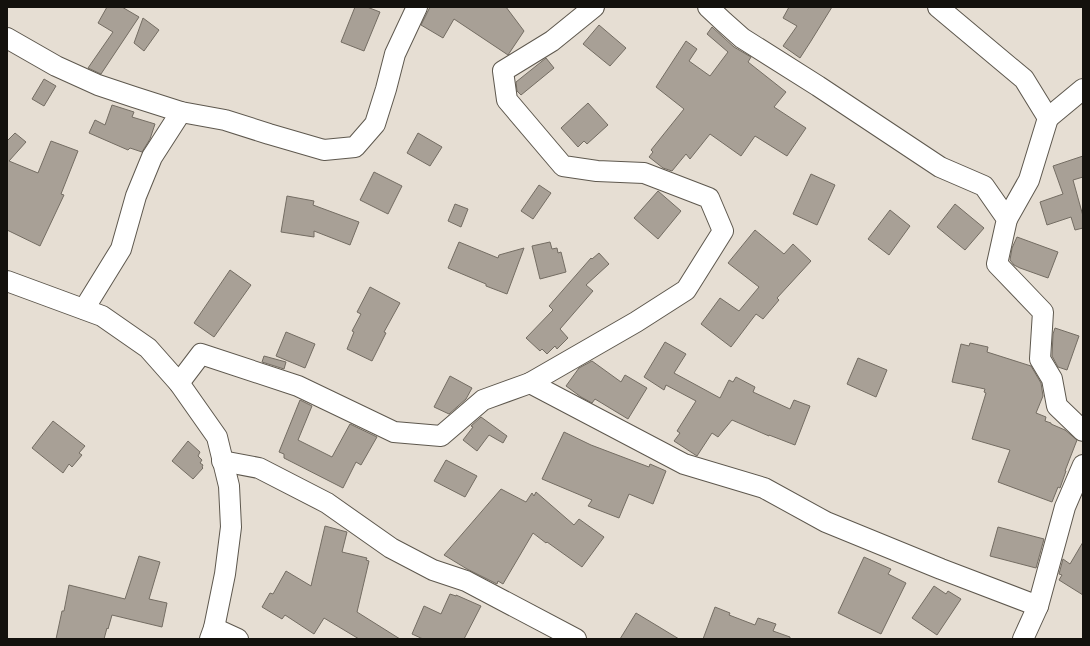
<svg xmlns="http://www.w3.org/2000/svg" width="1090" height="646" font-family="Bitter,serif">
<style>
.building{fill:#a8a096;stroke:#746d63}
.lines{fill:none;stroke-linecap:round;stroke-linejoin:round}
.minor-casing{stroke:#5e584e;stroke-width:22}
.minor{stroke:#fff;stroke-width:20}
</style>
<rect width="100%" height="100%" fill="#e6ded3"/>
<!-- building -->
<g class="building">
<path d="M 107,7 L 122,7 L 139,17 L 101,74 L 88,68 L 113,32 L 98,23 Z"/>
<path d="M 355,7 L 367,7 L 380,12 L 364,51 L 341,42 Z"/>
<path d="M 430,7 L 506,7 L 524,31 L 508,55 L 454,19 L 443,38 L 421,25 Z"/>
<path d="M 789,7 L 832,7 L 811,41 L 800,58 L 783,46 L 797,26 L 783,18 Z"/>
<path d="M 143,18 L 159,30 L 144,51 L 134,43 Z"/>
<path d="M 599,25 L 626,48 L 610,66 L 583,44 Z"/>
<path d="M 712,27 L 734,47 L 751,57 L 748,62 L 786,92 L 774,107 L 806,128 L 787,156 L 755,136 L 741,156 L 710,134 L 690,159 L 686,154 L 672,171 L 663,168 L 649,157 L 653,152 L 651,150 L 684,109 L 656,87 L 686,41 L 697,49 L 689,61 L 710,76 L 728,52 L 707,34 Z"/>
<path d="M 546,58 L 554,68 L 521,95 L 517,91 L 516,82 Z"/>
<path d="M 44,79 L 56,86 L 44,106 L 32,99 Z"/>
<path d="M 588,103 L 608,125 L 587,144 L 584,141 L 578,147 L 561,128 Z"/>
<path d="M 112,105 L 134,112 L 132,117 L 155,124 L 150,139 L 142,152 L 130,148 L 128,150 L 89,133 L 95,120 L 105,125 Z"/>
<path d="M 15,133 L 26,142 L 9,161 L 38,173 L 51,141 L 78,151 L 61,194 L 64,195 L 40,246 L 7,230 L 7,141 Z"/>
<path d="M 418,133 L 442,147 L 430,166 L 407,153 Z"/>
<path d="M 1083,156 L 1083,177 L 1073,180 L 1083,216 L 1083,228 L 1075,230 L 1071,217 L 1047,225 L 1040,202 L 1063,194 L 1053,166 Z"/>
<path d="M 374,172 L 402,186 L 388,214 L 360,200 Z"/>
<path d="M 811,174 L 835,185 L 817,225 L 793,214 Z"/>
<path d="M 539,185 L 551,193 L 533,219 L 521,211 Z"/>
<path d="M 658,191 L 681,211 L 658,239 L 634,218 Z"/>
<path d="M 287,196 L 314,201 L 313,205 L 359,222 L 350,245 L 314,231 L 314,237 L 281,232 Z"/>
<path d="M 455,204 L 468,209 L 461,227 L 448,221 Z"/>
<path d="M 955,204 L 984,228 L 965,250 L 937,227 Z"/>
<path d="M 890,210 L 910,226 L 889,255 L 868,239 Z"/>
<path d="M 755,230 L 784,254 L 793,244 L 811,261 L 777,298 L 779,300 L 763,319 L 756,314 L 731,347 L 701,324 L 720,298 L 739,311 L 759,287 L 728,263 Z"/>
<path d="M 1017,237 L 1058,252 L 1048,278 L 1020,268 L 1014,265 L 1010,260 L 1012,248 Z"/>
<path d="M 459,242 L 498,258 L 499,255 L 524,248 L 507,294 L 486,286 L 486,284 L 448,268 Z"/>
<path d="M 550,242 L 552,249 L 557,248 L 558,253 L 561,252 L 566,272 L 540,279 L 532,246 Z"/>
<path d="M 599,253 L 609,264 L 586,285 L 593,291 L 560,329 L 568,338 L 557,349 L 555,346 L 547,354 L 542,349 L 540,351 L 526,338 L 553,310 L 549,306 L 591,258 L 592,259 Z"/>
<path d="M 230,270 L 251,285 L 214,337 L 194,323 Z"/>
<path d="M 370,287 L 400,303 L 384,332 L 386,333 L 372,361 L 347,349 L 354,332 L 352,331 L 361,314 L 357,312 Z"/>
<path d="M 1055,328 L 1079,336 L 1067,370 L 1058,367 L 1052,356 L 1053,334 Z"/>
<path d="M 286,332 L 315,344 L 305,368 L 276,356 Z"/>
<path d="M 665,342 L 686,354 L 674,373 L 720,398 L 729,380 L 733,382 L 736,377 L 755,387 L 753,392 L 790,409 L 794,400 L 810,406 L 795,445 L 769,435 L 769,436 L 732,420 L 718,437 L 712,433 L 697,456 L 674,441 L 680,433 L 677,431 L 696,401 L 666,385 L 664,390 L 644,377 Z"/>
<path d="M 970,343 L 988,347 L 987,352 L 1031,366 L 1041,383 L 1043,396 L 1036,413 L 1046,417 L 1045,421 L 1051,423 L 1051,424 L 1065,430 L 1077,440 L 1065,471 L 1066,471 L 1060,488 L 1058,487 L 1052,502 L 998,482 L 1010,450 L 972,439 L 986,393 L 984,392 L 985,389 L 952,382 L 961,344 L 969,346 Z"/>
<path d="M 264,356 L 286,362 L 284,369 L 262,362 Z"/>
<path d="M 858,358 L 887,370 L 876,397 L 847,384 Z"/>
<path d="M 592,361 L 621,382 L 625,375 L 647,388 L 628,419 L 595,399 L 592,403 L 581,397 L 566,386 L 579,368 Z"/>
<path d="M 450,376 L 472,388 L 466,399 L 449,414 L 434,407 Z"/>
<path d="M 300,400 L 312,406 L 298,440 L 332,457 L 350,424 L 377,437 L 361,465 L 356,462 L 343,488 L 284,458 L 284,454 L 279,452 Z"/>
<path d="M 481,417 L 507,436 L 503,443 L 489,435 L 477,451 L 463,440 L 473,427 L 471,426 Z"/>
<path d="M 53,421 L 85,446 L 79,453 L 82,455 L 72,467 L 69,464 L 63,473 L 32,448 Z"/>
<path d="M 564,432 L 591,445 L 649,467 L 650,464 L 666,471 L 653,504 L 629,494 L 619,518 L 588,506 L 592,500 L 542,479 Z"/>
<path d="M 188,441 L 200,452 L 198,456 L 202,460 L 200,463 L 203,465 L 202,467 L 203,468 L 193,479 L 172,461 Z"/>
<path d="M 446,460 L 477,476 L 465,497 L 434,481 Z"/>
<path d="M 501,489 L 526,502 L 532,493 L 534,496 L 536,492 L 574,525 L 579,519 L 604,537 L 582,567 L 547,542 L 546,543 L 533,533 L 503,584 L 498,581 L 497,584 L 467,569 L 444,555 Z"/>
<path d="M 325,526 L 347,532 L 342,552 L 367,558 L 366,560 L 369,561 L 357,612 L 400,639 L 359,639 L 324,618 L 314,634 L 285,615 L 282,619 L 262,607 L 270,593 L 273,594 L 286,571 L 311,586 Z"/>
<path d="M 998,527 L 1044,539 L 1036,568 L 990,556 Z"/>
<path d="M 1083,542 L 1083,595 L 1059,580 L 1062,575 L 1059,574 L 1063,559 L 1070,564 Z"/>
<path d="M 139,556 L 160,562 L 149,599 L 167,603 L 162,627 L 112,615 L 108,629 L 107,628 L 104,639 L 56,639 L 62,611 L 64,611 L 69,585 L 125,599 Z"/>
<path d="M 864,557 L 891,569 L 888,574 L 906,583 L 881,634 L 838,613 Z"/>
<path d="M 934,586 L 946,594 L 948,591 L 961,599 L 937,635 L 912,618 Z"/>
<path d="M 450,594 L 456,596 L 456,595 L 481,606 L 464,639 L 423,639 L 412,634 L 424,606 L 441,614 Z"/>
<path d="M 715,607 L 730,613 L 729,615 L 755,625 L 758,618 L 776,624 L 773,631 L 790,637 L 790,639 L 703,639 Z"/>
<path d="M 636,613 L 679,639 L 620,639 Z"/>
</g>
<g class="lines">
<defs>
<g id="minor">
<path d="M 708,7 L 724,22 L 742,38 L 818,86 L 940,167 L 984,186 L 1007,219 L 997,264 L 1043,312 L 1040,359 L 1052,379 L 1057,406 L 1083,431"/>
<path d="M 938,7 L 1024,79 L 1048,118 L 1029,180 L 1007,219"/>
<path d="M 7,38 L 56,66 L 98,85 L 134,97 L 181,112 L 225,120 L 269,134 L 324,150 L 355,147 L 375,124 L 386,89 L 395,54 L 417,7"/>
<path d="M 1048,118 L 1083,89"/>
<path d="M 7,281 L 102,316 L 148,348 L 179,383 L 217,437 L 229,486 L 231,527 L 225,574 L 214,628 L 210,639"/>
<path d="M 84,309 L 121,249 L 136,196 L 152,157 L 181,112"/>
<path d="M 179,383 L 201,354 L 298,386 L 394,432 L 441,436 L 483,400 L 530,383 L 684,464 L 764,488 L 826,522 L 941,569 L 1038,606 L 1023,639"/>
<path d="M 530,383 L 636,322 L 686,290 L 723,231 L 709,198 L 644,173 L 597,171 L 563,166 L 507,100 L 503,71 L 552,41 L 594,7"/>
<path d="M 222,461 L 259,468 L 327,503 L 391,548 L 433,570 L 466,581 L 576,639"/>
<path d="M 1038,606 L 1065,507 L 1083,465"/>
<path d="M 214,628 L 238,639"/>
</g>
</defs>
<!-- minor casing -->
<use href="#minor" class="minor-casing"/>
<!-- minor -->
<use href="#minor" class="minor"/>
</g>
<!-- border -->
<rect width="1090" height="646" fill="none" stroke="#13110d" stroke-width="16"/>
</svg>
